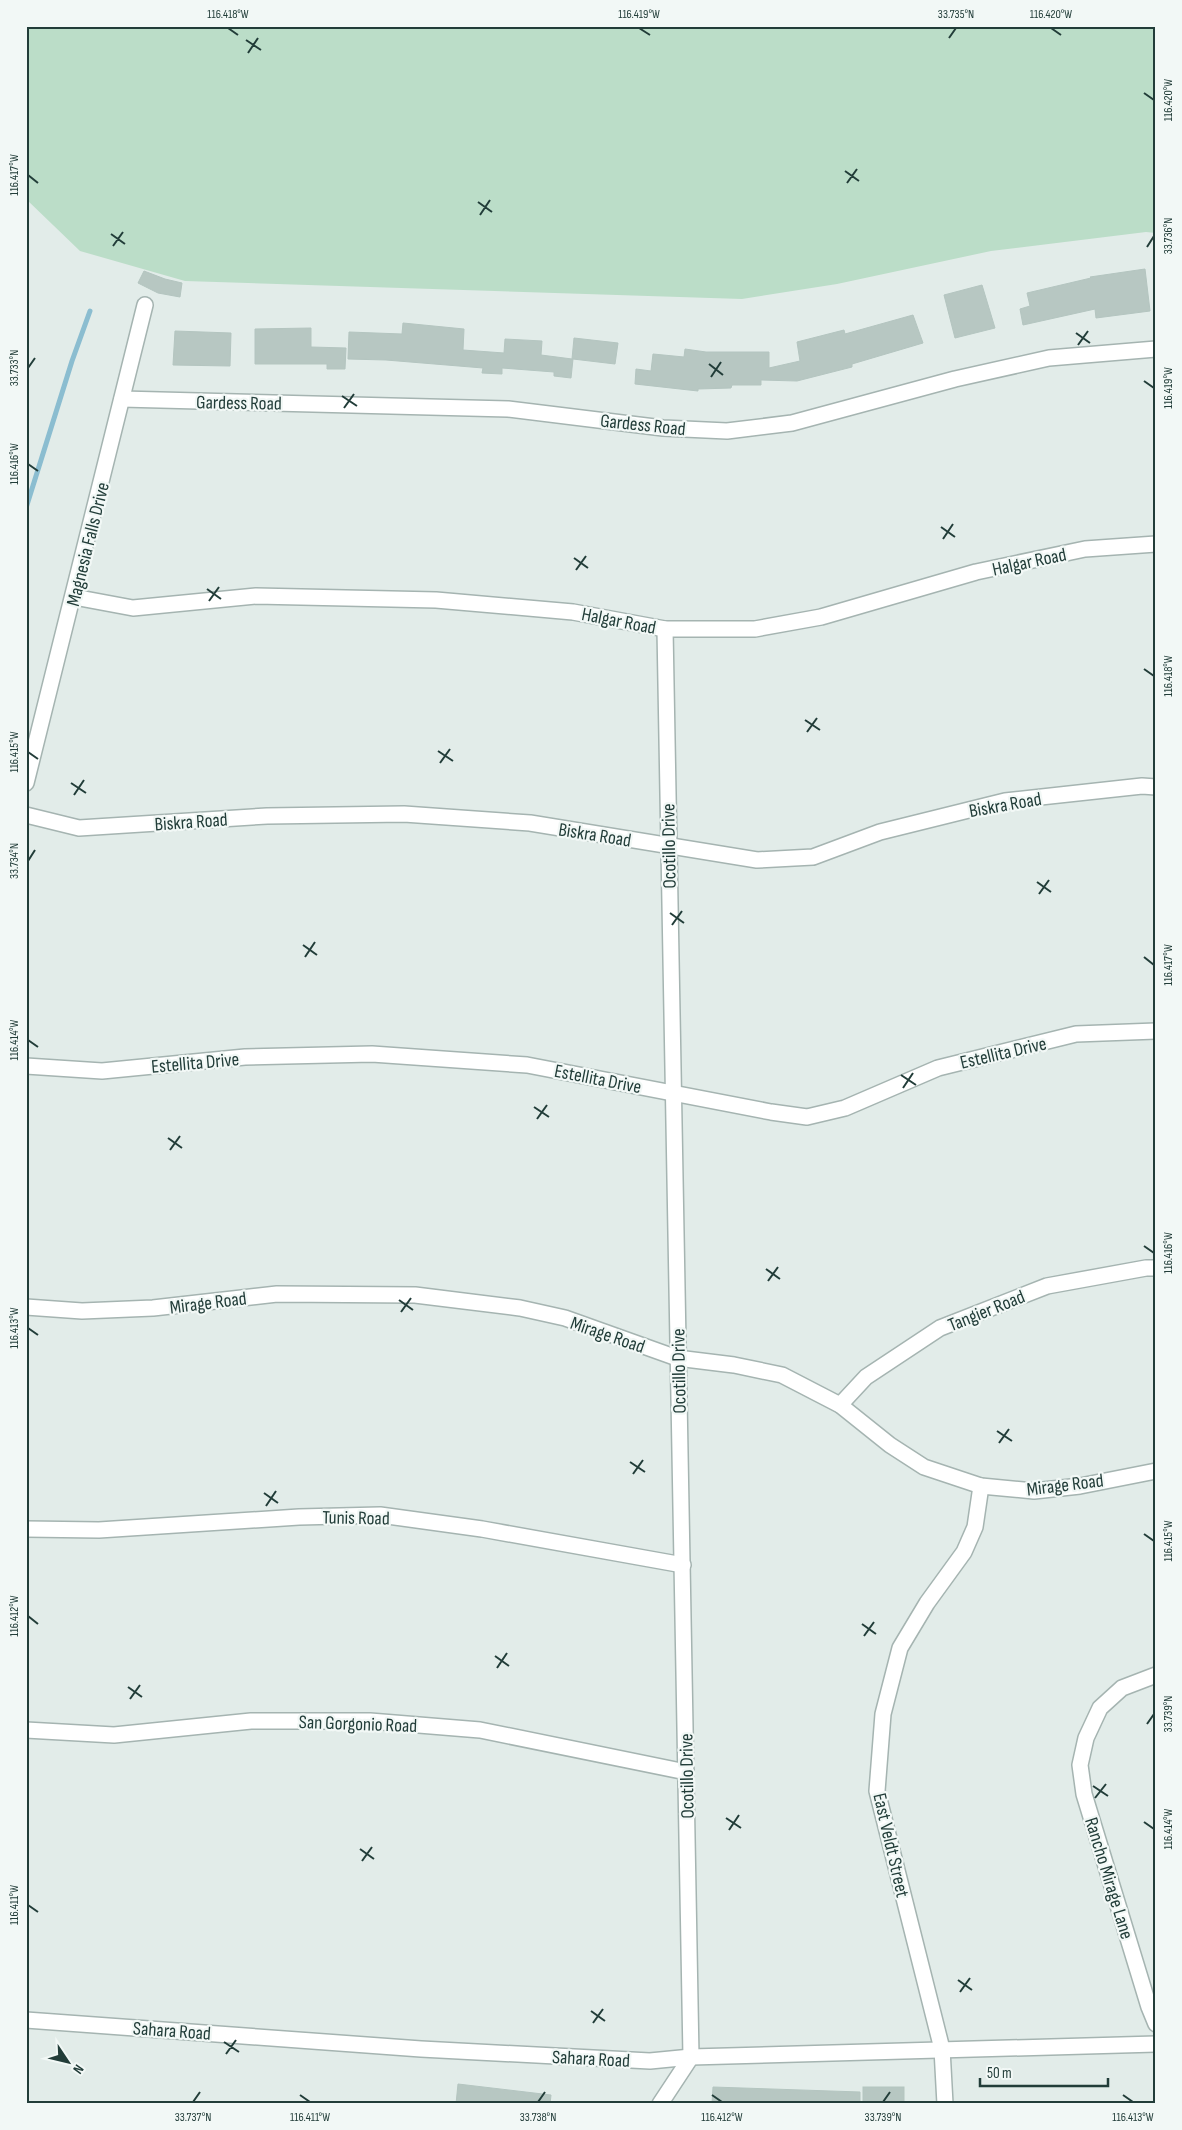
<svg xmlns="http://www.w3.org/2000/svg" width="1182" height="2130" font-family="'Sofia Sans Condensed',sans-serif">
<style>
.green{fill:#bbddc8}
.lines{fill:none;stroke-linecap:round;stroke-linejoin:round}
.stream{stroke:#8bbdd0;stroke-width:5}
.building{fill:#b7c7c2;stroke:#b4c5c0}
.street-casing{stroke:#a5b4b1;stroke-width:18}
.street{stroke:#fff;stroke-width:15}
.ticks{fill:none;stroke:#223d39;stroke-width:2}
.labels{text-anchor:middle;stroke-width:4.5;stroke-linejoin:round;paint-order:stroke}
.street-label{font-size:19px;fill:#223d39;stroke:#f2f8f6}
.neatline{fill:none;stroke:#223d39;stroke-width:2}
.ticks-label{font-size:12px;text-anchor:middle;fill:#223d39}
</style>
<rect width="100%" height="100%" fill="#e2ece9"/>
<!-- green -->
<path class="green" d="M 26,26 L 1156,26 L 1156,233 L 1146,232 L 991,251 L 837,284 L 742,299 L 185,281 L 80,251 L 26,199 Z"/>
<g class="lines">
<!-- stream -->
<path class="stream" d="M 26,508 L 72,361 L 90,311"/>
</g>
<!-- building -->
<g class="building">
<path d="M 1145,269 L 1150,311 L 1096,318 L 1095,309 L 1023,325 L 1020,309 L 1030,306 L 1027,293 L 1091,278 L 1090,277 Z"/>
<path d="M 144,271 L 165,279 L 182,283 L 180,297 L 158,293 L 138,283 Z"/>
<path d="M 982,285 L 995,328 L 955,338 L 944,295 Z"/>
<path d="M 913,315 L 923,343 L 852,364 L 852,367 L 797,381 L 761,380 L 761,385 L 732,385 L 731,388 L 698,389 L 698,391 L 635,384 L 636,369 L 651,371 L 653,354 L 684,357 L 685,349 L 706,352 L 769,352 L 769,368 L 800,361 L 797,342 L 844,330 L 845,334 Z"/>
<path d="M 403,323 L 464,329 L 463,350 L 504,353 L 505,339 L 542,341 L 541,355 L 572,359 L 574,338 L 618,343 L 615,364 L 573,359 L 571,378 L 554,376 L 554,372 L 502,368 L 502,374 L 482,373 L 483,368 L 386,360 L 348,359 L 349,332 L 402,334 Z"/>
<path d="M 311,328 L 311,347 L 346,348 L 345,369 L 327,369 L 327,364 L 255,364 L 255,329 Z"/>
<path d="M 175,331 L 231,333 L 230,366 L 173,365 Z"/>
<path d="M 458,2084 L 551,2095 L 550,2104 L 456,2104 Z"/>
<path d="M 713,2087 L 860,2092 L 860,2104 L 712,2104 Z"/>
<rect x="863" y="2087" width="41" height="17"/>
</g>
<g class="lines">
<defs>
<g id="street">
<path d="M 122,399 L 508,409 L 663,428 L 727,431 L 792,423 L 955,379 L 1049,358 L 1156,349"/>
<path d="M 74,597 L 133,608 L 256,596 L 436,600 L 573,612 L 665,629 L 755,629 L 821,617 L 976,572 L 1085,549 L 1156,544"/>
<path d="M 26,783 L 145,305"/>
<path d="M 26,815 L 79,828 L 267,816 L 404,814 L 530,823 L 757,860 L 813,857 L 880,832 L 1005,801 L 1142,786 L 1156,787"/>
<path d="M 26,1066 L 102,1071 L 245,1057 L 372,1054 L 527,1065 L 771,1112 L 807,1117 L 845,1108 L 938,1068 L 1076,1034 L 1156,1031"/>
<path d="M 26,1307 L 82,1311 L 153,1308 L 277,1294 L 415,1295 L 520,1308 L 565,1318 L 677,1358 L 734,1365 L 782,1375 L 840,1405 L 890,1445 L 924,1467 L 981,1486 L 1034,1491 L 1080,1486 L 1156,1471"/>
<path d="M 840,1405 L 866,1377 L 940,1328 L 1047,1286 L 1146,1268 L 1156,1268"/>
<path d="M 26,1529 L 99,1530 L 299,1517 L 380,1515 L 482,1529 L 683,1565"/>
<path d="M 1156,1675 L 1122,1688 L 1100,1708 L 1086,1738 L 1080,1765 L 1084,1794 L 1149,2007 L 1156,2024"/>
<path d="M 26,1730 L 114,1735 L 251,1721 L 370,1721 L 480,1730 L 686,1772"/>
<path d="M 26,2020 L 421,2049 L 650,2061 L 691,2057 L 1156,2044"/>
<path d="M 660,2104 L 691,2057 L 665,629"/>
<path d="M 945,2104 L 942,2049 L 877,1791 L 883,1714 L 900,1648 L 927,1603 L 964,1552 L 975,1527 L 981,1486"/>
</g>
</defs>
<!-- street casing -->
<use href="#street" class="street-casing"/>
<!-- street -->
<use href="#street" class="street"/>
</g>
<!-- ticks -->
<path class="ticks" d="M 228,28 L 238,35M 639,28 L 650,35M 1051,28 L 1061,35M 949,38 L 956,28M 246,40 L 261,50M 248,53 L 258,38M 1144,93 L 1154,100M 845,171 L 859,181M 28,175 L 38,183M 847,183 L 857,169M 478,202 L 492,212M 480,215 L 490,200M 111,234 L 125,244M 113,246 L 123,232M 1147,247 L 1154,236M 1076,333 L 1090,343M 1078,345 L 1088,331M 709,364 L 723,375M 28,368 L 35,358M 711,377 L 721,362M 1144,381 L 1154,388M 342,396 L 357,406M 344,408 L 354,394M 28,464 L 38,471M 941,527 L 955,537M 943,539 L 953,524M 574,558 L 588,568M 576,570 L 586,556M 207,589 L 221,599M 209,601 L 219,587M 1144,669 L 1154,676M 805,720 L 820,730M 807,732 L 817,718M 438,751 L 453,761M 28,752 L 38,759M 440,763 L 450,749M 71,783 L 86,793M 74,795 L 84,780M 28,861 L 35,850M 1037,882 L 1051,892M 1039,894 L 1049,880M 670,913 L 684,923M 672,925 L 682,911M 303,945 L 317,955M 305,957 L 315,942M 1144,957 L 1154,965M 28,1040 L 38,1047M 901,1075 L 916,1085M 903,1088 L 913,1073M 534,1107 L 549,1117M 537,1119 L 547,1105M 168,1138 L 182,1148M 170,1150 L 180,1136M 1144,1246 L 1154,1253M 766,1269 L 780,1279M 768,1281 L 778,1267M 399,1300 L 413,1310M 401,1312 L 411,1298M 28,1328 L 38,1335M 997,1431 L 1012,1441M 999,1443 L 1009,1429M 630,1462 L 645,1472M 633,1474 L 643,1460M 264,1493 L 278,1503M 266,1506 L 276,1491M 1144,1534 L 1154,1541M 28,1616 L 38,1624M 862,1624 L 876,1634M 864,1636 L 874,1622M 495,1656 L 509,1666M 497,1668 L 507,1653M 128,1687 L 142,1697M 130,1699 L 140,1685M 1147,1724 L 1154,1714M 1093,1786 L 1108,1796M 1095,1798 L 1106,1784M 726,1818 L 741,1828M 1144,1822 L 1154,1829M 729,1830 L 739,1815M 360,1849 L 374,1859M 362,1861 L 372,1847M 28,1905 L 38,1912M 958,1980 L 972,1990M 960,1992 L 970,1978M 591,2011 L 605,2021M 593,2023 L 603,2009M 224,2042 L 239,2052M 226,2054 L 236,2040M 300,2095 L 310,2102M 712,2095 L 722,2102M 1123,2095 L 1133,2102M 193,2102 L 200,2092M 538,2102 L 545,2092M 883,2102 L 890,2092"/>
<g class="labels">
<!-- street labels -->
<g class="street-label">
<text transform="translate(239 402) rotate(1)" y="7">Gardess Road</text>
<text transform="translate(643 424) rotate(6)" y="7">Gardess Road</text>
<text transform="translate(87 544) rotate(-76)" y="7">Magnesia Falls Drive</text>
<text transform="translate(1029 561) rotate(-12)" y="7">Halgar Road</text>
<text transform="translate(619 620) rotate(11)" y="7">Halgar Road</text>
<text transform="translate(1005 804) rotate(-10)" y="7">Biskra Road</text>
<text transform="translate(191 821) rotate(-4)" y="7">Biskra Road</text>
<text transform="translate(595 834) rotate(9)" y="7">Biskra Road</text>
<text transform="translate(668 846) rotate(-91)" y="7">Ocotillo Drive</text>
<text transform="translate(1003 1052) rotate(-13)" y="7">Estellita Drive</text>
<text transform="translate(195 1062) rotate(-5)" y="7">Estellita Drive</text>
<text transform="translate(598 1078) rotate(11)" y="7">Estellita Drive</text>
<text transform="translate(208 1302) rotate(-7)" y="7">Mirage Road</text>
<text transform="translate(986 1310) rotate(-22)" y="7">Tangier Road</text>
<text transform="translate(608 1334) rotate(19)" y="7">Mirage Road</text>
<text transform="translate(678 1371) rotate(-91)" y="7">Ocotillo Drive</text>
<text transform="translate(1065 1484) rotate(-7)" y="7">Mirage Road</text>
<text transform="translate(356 1517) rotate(1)" y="7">Tunis Road</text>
<text transform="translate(358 1723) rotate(2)" y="7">San Gorgonio Road</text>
<text transform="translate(686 1776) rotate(-91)" y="7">Ocotillo Drive</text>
<text transform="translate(892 1845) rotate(77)" y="7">East Veldt Street</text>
<text transform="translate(1110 1878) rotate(73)" y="7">Rancho Mirage Lane</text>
<text transform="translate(172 2030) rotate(4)" y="7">Sahara Road</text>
<text transform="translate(591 2058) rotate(3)" y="7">Sahara Road</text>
</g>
</g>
<!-- border -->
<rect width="1182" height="2130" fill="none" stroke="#f2f8f6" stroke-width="55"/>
<!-- north arrow -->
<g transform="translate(68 2062) rotate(125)" stroke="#f2f8f6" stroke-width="4" paint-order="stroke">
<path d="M0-4L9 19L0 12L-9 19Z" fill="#223d39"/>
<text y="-8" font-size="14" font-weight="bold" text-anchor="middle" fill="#223d39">N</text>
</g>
<!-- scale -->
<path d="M980 2078v8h128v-8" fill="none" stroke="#223d39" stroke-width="2.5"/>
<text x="987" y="2078" font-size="15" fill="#223d39" stroke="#f2f8f6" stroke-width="4" paint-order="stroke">50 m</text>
<rect x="28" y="28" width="1126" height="2074" class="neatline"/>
<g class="ticks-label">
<text x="228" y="18">116.418°W</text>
<text x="639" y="18">116.419°W</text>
<text x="956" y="18">33.735°N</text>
<text x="1051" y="18">116.420°W</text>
<text transform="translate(1168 100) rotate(-90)" y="4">116.420°W</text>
<text transform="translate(14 175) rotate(-90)" y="4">116.417°W</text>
<text transform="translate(1168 236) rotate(-90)" y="4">33.736°N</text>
<text transform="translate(14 368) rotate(-90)" y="4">33.733°N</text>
<text transform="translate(1168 388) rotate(-90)" y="4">116.419°W</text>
<text transform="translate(14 464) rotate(-90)" y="4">116.416°W</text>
<text transform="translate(1168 676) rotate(-90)" y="4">116.418°W</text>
<text transform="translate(14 752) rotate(-90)" y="4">116.415°W</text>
<text transform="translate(14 861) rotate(-90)" y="4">33.734°N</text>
<text transform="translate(1168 965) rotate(-90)" y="4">116.417°W</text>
<text transform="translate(14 1040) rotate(-90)" y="4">116.414°W</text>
<text transform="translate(1168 1253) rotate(-90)" y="4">116.416°W</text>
<text transform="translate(14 1328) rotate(-90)" y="4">116.413°W</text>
<text transform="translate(1168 1541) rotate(-90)" y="4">116.415°W</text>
<text transform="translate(14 1616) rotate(-90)" y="4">116.412°W</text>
<text transform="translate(1168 1714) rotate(-90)" y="4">33.739°N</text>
<text transform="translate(1168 1829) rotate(-90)" y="4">116.414°W</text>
<text transform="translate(14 1905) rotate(-90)" y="4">116.411°W</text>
<text x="193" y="2121">33.737°N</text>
<text x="310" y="2121">116.411°W</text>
<text x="538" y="2121">33.738°N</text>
<text x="722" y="2121">116.412°W</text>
<text x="883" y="2121">33.739°N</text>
<text x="1133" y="2121">116.413°W</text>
</g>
</svg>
